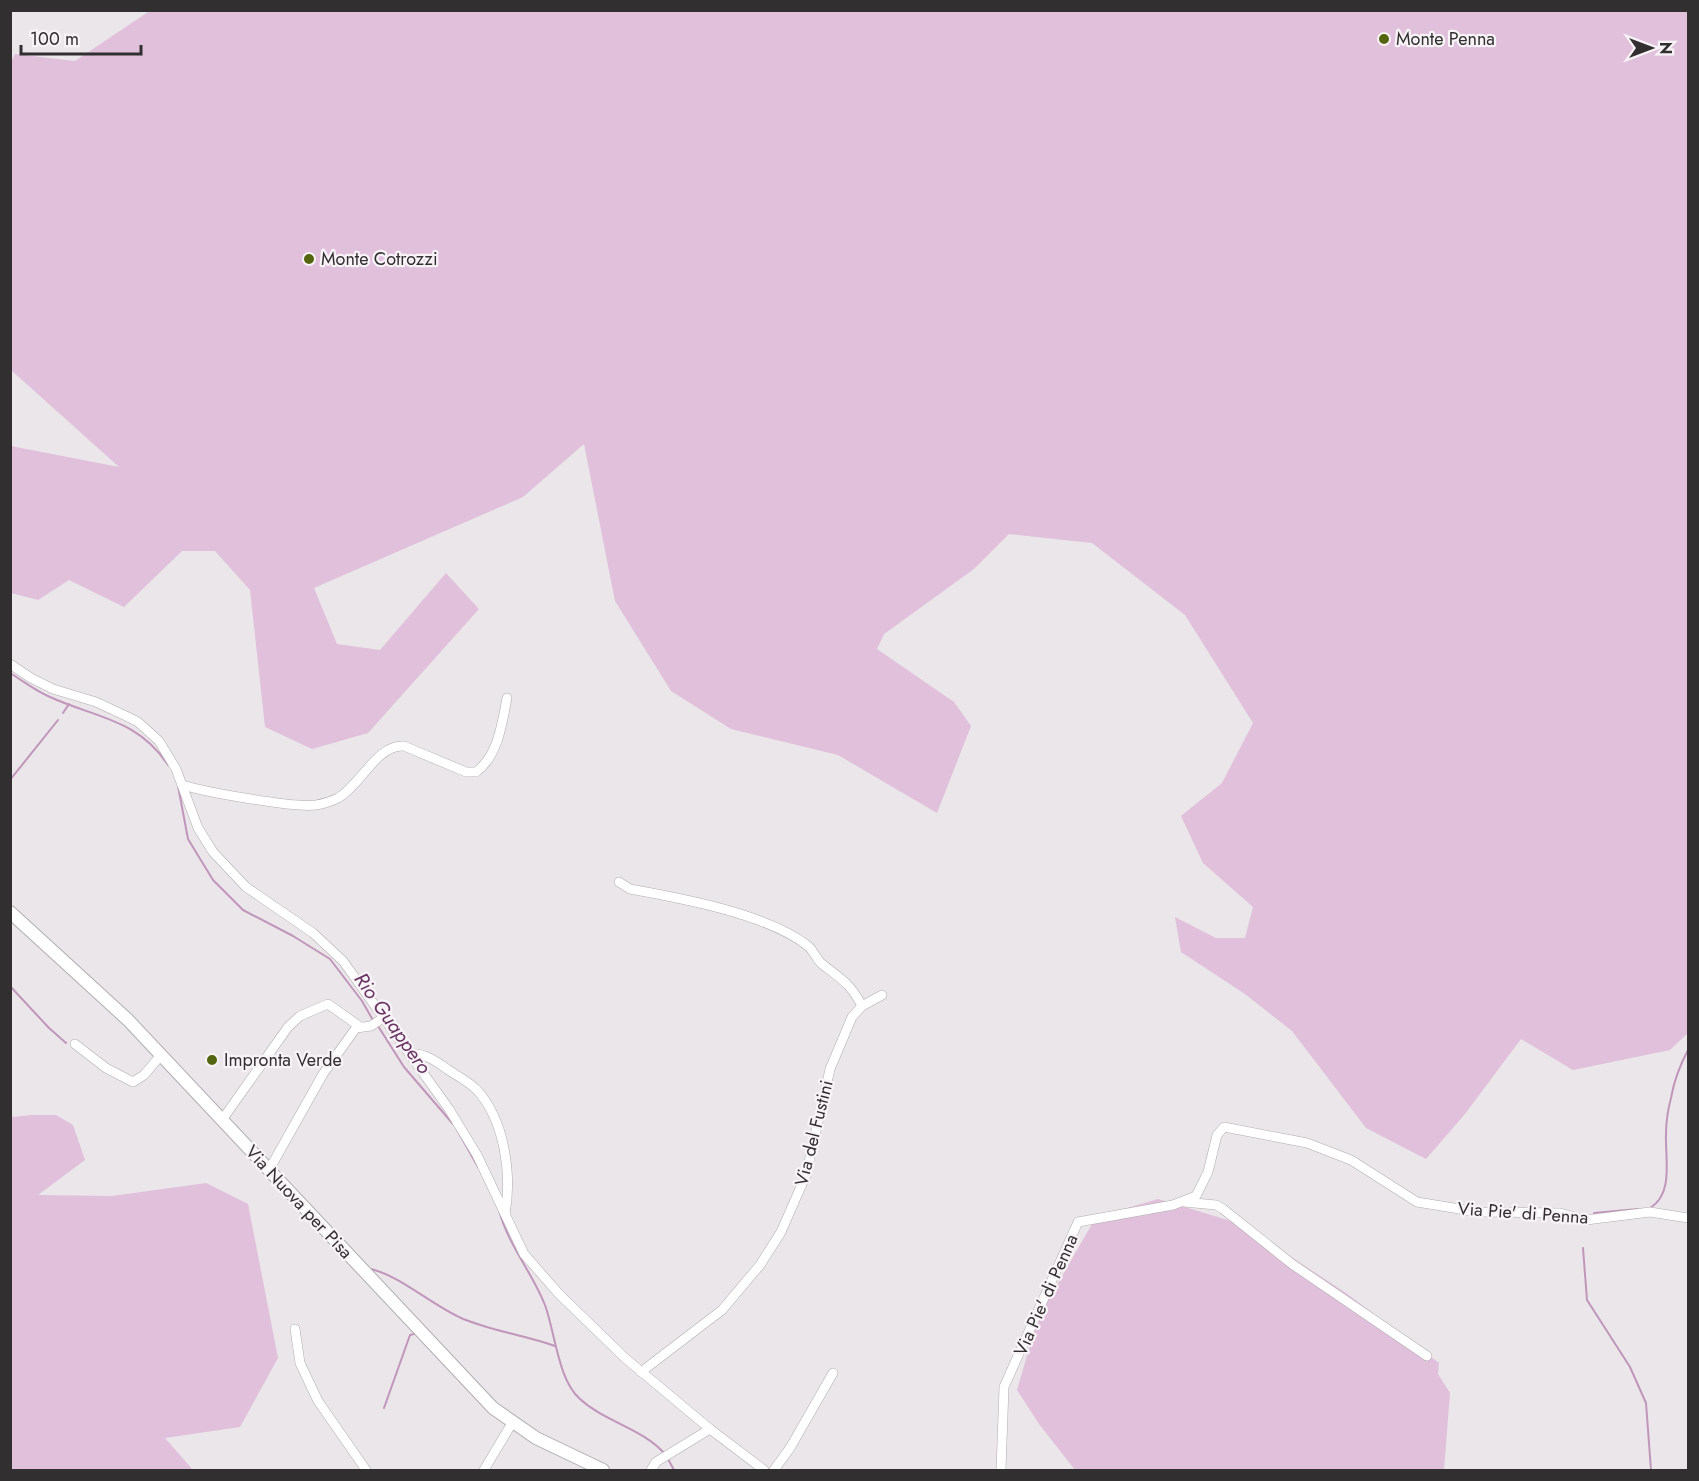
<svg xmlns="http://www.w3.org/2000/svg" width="1699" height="1481" font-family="Jost,sans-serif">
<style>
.green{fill:#e0c0db}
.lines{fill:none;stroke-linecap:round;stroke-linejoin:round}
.stream{stroke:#c196bb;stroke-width:2}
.minor-casing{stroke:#b1adb0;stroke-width:10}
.major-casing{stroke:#b1adb0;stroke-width:14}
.minor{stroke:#fff;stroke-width:9}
.major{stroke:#fff;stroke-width:12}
.poi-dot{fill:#53650e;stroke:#f8f3f7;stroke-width:2}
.labels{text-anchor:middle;stroke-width:4.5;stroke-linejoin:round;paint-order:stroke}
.poi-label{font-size:18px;fill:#312f30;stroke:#f8f3f7;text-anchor:start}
.street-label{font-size:18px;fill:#312f30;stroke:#f8f3f7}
.water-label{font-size:20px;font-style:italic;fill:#693363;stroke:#f8f3f7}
</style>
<rect width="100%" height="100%" fill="#eae6e9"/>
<!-- green -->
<g class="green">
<path d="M 151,10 L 1688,11 L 1688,1033 L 1670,1050 L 1573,1070 L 1521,1039 L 1465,1114 L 1426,1159 L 1366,1128 L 1292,1031 L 1245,994 L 1181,952 L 1175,917 L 1216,938 L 1245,938 L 1253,907 L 1203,863 L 1181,816 L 1222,783 L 1253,723 L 1185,615 L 1092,543 L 1009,534 L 974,569 L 884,634 L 877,649 L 954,702 L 971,726 L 937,813 L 838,755 L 731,729 L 671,691 L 615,601 L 584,444 L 523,497 L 314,588 L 337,644 L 380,650 L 446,573 L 479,609 L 368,733 L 312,749 L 265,727 L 250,590 L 215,551 L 182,551 L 124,607 L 69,580 L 38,600 L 11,593 L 11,446 L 119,467 L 11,370 L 11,62 L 15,54 L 75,61 Z"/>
<path d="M 32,1115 L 56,1115 L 73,1125 L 85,1160 L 38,1195 L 112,1196 L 206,1183 L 248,1204 L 278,1358 L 240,1427 L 165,1438 L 193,1470 L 11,1470 L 11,1117 Z"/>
<path d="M 1158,1199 L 1241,1224 L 1346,1293 L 1439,1363 L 1438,1374 L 1450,1393 L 1444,1470 L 1075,1470 L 1039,1424 L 1017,1390 L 1038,1318 L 1096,1217 Z"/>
</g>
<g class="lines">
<!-- stream -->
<g class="stream">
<path d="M 10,673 C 23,681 36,691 50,697 C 96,718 138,719 168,765"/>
<path d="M 63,713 L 69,704"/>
<path d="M 10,780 L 58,720"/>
<path d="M 178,786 L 188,839 L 213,880 L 243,910 L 293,936 L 330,959 L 362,1001 L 374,1022"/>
<path d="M 10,986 L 49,1028 L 66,1043"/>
<path d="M 378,1026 L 404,1067 L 453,1124"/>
<path d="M 456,1128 L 478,1167"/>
<path d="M 1650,1208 C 1674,1194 1665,1158 1666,1135 C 1666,1123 1668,1109 1671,1098 C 1674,1081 1680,1065 1688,1050"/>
<path d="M 499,1210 C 508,1245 532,1272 545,1305 C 555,1332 558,1380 580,1399 C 605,1422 642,1428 665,1454"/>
<path d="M 1594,1213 L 1638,1209"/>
<path d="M 1583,1248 L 1587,1300 L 1630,1367 L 1646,1403 L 1651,1470"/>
<path d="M 371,1269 C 400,1276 432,1305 461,1318 C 491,1331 524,1335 555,1346"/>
<path d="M 384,1408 L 410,1335 L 414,1334"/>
<path d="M 668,1459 L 674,1470"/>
</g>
<defs>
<g id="minor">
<path d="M 10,664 L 31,678 L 53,689 L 96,702 L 126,716 L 138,722 L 159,741 L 176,769 L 198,828 L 213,852 L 246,887 L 313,933 L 343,961 L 449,1109 L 477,1155 L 524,1254 L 559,1294 L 625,1358 L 710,1429 L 764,1470"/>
<path d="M 182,785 C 206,792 293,808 316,805 C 322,804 332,801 338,798 C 361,785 377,744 404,746 L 466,772 L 476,772 C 498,756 502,724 507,698"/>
<path d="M 619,882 L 630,889 C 680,898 768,914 808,946 C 814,951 816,959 822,964 C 841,979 850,983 862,1006"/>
<path d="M 75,1044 L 106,1068 L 133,1082 L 144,1075 L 161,1055"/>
<path d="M 409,1054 C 423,1052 436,1061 447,1069 C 456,1075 469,1082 477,1090 C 505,1121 512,1175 505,1214"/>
<path d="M 222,1120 L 288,1027 L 300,1016 L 328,1004 L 359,1026"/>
<path d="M 269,1170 L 323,1074 L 356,1028 L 371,1026 L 383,1018"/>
<path d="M 1184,1202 L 1216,1205 L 1223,1209 L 1292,1264 L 1427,1356"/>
<path d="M 295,1329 L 300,1363 L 318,1401 L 366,1470"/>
<path d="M 641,1372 L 722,1310 L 760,1265 L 781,1232 L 806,1175 L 830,1069 L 852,1017 L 862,1006 L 882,995"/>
<path d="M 484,1470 L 512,1423"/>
<path d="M 651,1470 L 656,1462 L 710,1429"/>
<path d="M 774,1470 L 790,1448 L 833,1373"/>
<path d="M 1001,1470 L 1004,1387 L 1078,1222 L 1173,1205 L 1196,1196 L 1208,1172 L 1217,1135 L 1224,1127 L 1307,1143 L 1351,1160 L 1417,1202 L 1478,1212 L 1560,1213 L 1586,1220 L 1650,1212 L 1688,1218"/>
</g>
<path id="major" d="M 10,912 L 128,1020 L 493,1408 L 536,1438 L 603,1470"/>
</defs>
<!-- minor casing -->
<use href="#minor" class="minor-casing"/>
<!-- major casing -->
<use href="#major" class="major-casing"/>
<!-- minor -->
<use href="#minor" class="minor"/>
<!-- major -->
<use href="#major" class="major"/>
</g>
<!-- markers -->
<g class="poi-dot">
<circle cx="1384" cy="39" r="6"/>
<circle cx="309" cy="259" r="6"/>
<circle cx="212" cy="1060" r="6"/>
</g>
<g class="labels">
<!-- poi labels -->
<g class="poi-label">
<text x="1396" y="45">Monte Penna</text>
<text x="321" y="265">Monte Cotrozzi</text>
<text x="224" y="1066">Impronta Verde</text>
</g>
<!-- street labels -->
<g class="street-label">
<text transform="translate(814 1133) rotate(-76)" y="6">Via del Fustini</text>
<text transform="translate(299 1202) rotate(47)" y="6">Via Nuova per Pisa</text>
<text transform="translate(1523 1213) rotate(4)" y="6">Via Pie' di Penna</text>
<text transform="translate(1046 1295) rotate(-66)" y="6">Via Pie' di Penna</text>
</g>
<!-- water labels -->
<g class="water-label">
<text transform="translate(393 1023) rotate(55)" y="7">Rio Guappero</text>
</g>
</g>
<!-- border -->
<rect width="1699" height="1481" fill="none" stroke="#312f30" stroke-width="24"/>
<!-- north arrow -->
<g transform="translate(1651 48) rotate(90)" stroke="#f8f3f7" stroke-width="4.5" paint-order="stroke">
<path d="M0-4.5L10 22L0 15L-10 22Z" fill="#312f30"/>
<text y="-9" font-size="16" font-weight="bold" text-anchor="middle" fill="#312f30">N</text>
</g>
<!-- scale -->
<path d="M21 45v9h120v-9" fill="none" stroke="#312f30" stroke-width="3"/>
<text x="30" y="45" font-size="18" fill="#312f30" stroke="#f8f3f7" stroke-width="4.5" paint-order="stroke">100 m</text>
</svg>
